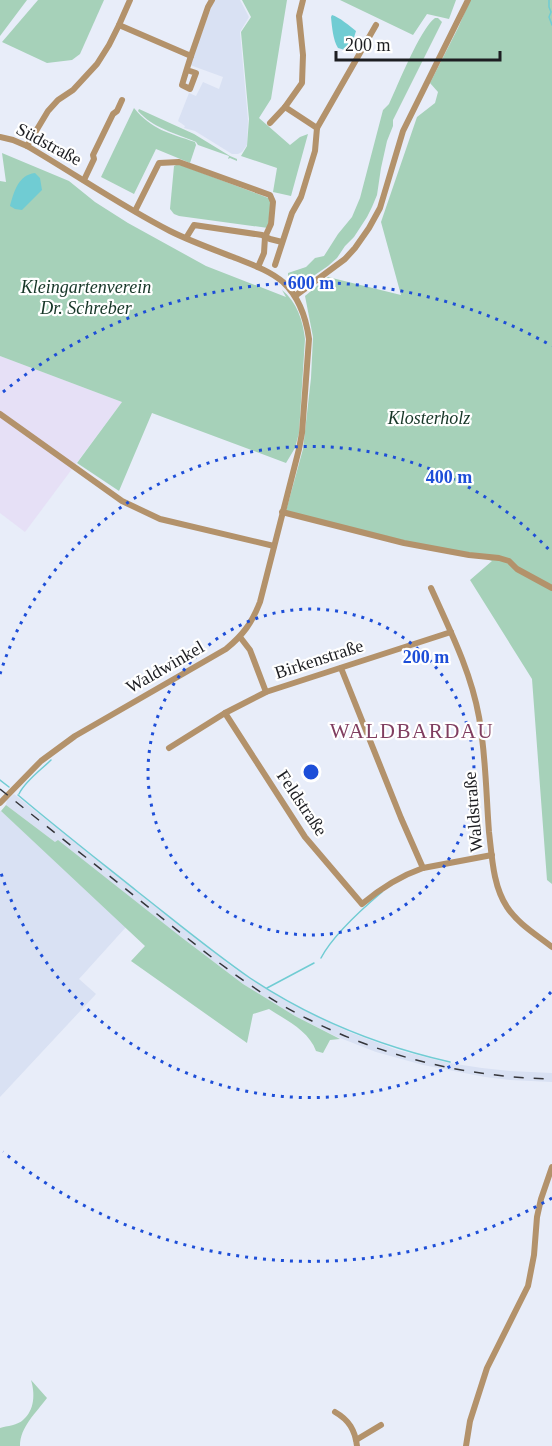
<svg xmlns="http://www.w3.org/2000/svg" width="552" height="1446" font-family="Georgia,serif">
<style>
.commercial{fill:#e6e0f6}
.built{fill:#d9e1f3}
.green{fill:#a6d1b9}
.water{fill:#70ccd3}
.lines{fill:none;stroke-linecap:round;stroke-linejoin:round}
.stream{stroke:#70ccd3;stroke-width:1.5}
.street{stroke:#b3926b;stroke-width:6}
.rail{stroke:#35363b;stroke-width:1.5;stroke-dasharray:10 10;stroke-linecap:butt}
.ring{fill:none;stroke:#1d4ed8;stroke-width:3;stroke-dasharray:3 6}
.labels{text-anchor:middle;stroke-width:4.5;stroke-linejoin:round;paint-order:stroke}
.street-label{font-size:18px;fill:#1d1e22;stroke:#fff}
.park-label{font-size:18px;font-style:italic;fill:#163627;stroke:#fff}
.quarter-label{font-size:21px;letter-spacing:1.5px;fill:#803e60;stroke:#fff}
.centre{fill:#1d4ed8;stroke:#fff;stroke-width:3}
.ring-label{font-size:18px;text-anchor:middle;font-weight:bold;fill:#1d4ed8;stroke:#fff;stroke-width:4.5;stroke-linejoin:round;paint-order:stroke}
</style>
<rect width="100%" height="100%" fill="#e8edf9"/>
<!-- commercial -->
<path class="commercial" d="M 0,356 L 122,402 L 25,532 L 0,513 Z"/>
<!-- built -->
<g class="built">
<path d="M 214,0 L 240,0 L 249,17 L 240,32 L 248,120 L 247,145 L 242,152 L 238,154 L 232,154 L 195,131 L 184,128 L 185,126 L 178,121 L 189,93 L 196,96 L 203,82 L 219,89 L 223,77 L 190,65 Z"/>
<path d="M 14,794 L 231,966 L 286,1001 L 349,1032 L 397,1050 L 449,1063 L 482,1068 L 510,1071 L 552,1073 L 552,1082 L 510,1080 L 485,1077 L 423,1065 L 376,1052 L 335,1036 L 295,1016 L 243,984 L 6,805 L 7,800 Z"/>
<path d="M 0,811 L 1,811 L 126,927 L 79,979 L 96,994 L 0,1097 Z"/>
</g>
<!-- green -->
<g class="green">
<path d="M 0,0 L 27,0 L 0,36 Z"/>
<path d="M 38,0 L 104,0 L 80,54 L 72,60 L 47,63 L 2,42 Z"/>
<path d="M 242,0 L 287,0 L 271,99 L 259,118 L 290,145 L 300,137 L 308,134 L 291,196 L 273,192 L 277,168 L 241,156 L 247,146 L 249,119 L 241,32 L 251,17 Z"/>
<path d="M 340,0 L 456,0 L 449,19 L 427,14 L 413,35 Z"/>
<path d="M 470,0 L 552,0 L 552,884 L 547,880 L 532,679 L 470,580 L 492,561 L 471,554 L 438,549 L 286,511 L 303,449 L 311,378 L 313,337 L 305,296 L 328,277 L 401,295 L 381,222 L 417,117 L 435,103 L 438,92 L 430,83 L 458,28 Z"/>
<path d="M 435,18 L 438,18 L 442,22 L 393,120 L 393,126 L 387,141 L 381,168 L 377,195 L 372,207 L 367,217 L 354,237 L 345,246 L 337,258 L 328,266 L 309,279 L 299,283 L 288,278 L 288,273 L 306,267 L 315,258 L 324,256 L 338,234 L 352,217 L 360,198 L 383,110 L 389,104 C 398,85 420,29 435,18 Z"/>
<path d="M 134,108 C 152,130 169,133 195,142 L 196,145 L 190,163 L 156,149 L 134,194 L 101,177 Z"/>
<path d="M 139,109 L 194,134 L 230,156 L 237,159 L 237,161 L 230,158 L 228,159 L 229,156 L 198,145 L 196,142 C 175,133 153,128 138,111 Z"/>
<path d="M 2,153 L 69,181 L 95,202 L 128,223 L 206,266 L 286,297 L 282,290 C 297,302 303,321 305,339 L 299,433 L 295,448 L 286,463 L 152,413 L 119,491 L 77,463 L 122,402 L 0,356 L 0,181 L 6,182 Z"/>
<path d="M 178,164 L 271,199 L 268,228 L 179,216 L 174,214 L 170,209 L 174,166 Z"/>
<path d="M 6,805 L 55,842 L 58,840 L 181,937 L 243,984 L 295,1016 L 340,1039 L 330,1040 L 323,1053 L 316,1051 C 309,1031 286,1020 269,1009 L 253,1014 L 247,1043 L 131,961 L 145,946 L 1,811 Z"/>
<path d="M 31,1380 L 47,1398 C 36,1413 20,1427 20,1446 L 0,1446 L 0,1428 C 7,1426 18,1425 23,1420 C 35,1410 35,1393 31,1380 Z"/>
</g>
<!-- water -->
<g class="water">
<path d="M 332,15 C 339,17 350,26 356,31 L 351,47 L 345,50 L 338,48 C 333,40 332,27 331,17 Z"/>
<path d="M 35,173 L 40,178 L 42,190 L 22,210 L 15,209 L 10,206 C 14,192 18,175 35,173 Z"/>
</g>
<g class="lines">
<!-- stream -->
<g class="stream">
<path d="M 549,0 L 549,7 L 551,12 L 549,17 L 552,25"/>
<path d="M 0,780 L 9,787"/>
<path d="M 19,794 C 25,781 41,770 51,760"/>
<path d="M 18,795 C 57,828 98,860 138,892 C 175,921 211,951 250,978 C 310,1018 379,1046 450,1062"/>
<path d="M 321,958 C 333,935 362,909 382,892"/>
<path d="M 267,988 L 314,963"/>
</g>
<!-- street -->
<g class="street">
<path d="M 303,0 L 299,16 L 303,55 L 302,83 L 285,107 L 317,128"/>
<path d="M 119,25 L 191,56"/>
<path d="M 187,70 L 196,73 L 190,89 L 182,85 C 185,75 188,65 191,56 L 208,7 L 212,0"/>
<path d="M 270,123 L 285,107"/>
<path d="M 0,137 L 13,140 L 27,146 C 75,174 121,206 170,231 C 190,241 212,249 233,257 C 250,264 269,270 283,282 C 299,297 306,317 309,339 L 302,433 L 299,449 L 260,602 C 252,623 243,635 226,649 L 75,736 L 41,761 L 0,803"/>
<path d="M 27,146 L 48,111 L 58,100 L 73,90 L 97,64 L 109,45 L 119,25 L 130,0"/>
<path d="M 84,180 L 94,159 L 93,155 L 113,114 L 117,111 L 122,100"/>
<path d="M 135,211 L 159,163 L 179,162 L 270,195 L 273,202 L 271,224 L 265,237 L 264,253 L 258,267"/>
<path d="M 186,238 L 194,225 L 262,235 L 270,239 L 282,242"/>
<path d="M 275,265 L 292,213 L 301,197 L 315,151 L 317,128 L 376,25"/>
<path d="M 295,296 L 345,259 L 355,248 L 369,228 L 380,208 L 403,131 L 468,0"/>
<path d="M 0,414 L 122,501 L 160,519 L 274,546"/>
<path d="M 282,512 L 404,543 L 469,555 L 499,558 L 509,561 L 517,569 L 552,588"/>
<path d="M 431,588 C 450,630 471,672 479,717 C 486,755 486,794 489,832 C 492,857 493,886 507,907 C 518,924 537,935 552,947"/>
<path d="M 240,637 L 250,650 L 266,692"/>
<path d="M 341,668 L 401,818 L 423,868"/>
<path d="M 225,713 L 305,837 L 362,904 C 381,888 400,876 423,868 L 492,855"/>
<path d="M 169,748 L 225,713 L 266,692 L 451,632"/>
<path d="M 335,1412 C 349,1420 355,1430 357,1446"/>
<path d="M 356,1440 L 381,1425"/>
<path d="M 466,1446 L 470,1421 L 487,1368 L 528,1286 L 534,1255 L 537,1217 L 541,1199 L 552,1167"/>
</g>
<!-- rail -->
<path class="rail" d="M 0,789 C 52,831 105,872 157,914 C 206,953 254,993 310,1020 C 386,1058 468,1077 552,1079"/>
</g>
<!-- distance rings -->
<g class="ring">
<circle cx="311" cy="772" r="163"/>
<path d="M551 992A326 326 0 0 1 0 870M0 674A326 326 0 0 1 551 552"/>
<path d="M552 1198A489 489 0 0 1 3 1152M3 392A489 489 0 0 1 552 346"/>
</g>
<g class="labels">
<!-- street labels -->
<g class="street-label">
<text transform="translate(49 144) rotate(28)" y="6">Südstraße</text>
<text transform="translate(319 659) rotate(-18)" y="6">Birkenstraße</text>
<text transform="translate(165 667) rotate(-30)" y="6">Waldwinkel</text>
<text transform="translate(302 803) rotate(56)" y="6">Feldstraße</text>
<text transform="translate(473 812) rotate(-95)" y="6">Waldstraße</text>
</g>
<!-- park labels -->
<g class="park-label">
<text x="86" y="293">Kleingartenverein<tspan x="86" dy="21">Dr. Schreber</tspan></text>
<text x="429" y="424">Klosterholz</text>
</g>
<!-- quarter labels -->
<g class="quarter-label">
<text x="412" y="738">WALDBARDAU</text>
</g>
</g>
<circle cx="311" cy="772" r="9" class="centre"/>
<g class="ring-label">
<text x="311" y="289">600 m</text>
<text x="449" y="483">400 m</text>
<text x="426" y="663">200 m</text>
</g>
<!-- scale -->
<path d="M336 51v9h164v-9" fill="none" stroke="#1d1e22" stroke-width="3"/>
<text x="345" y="51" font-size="18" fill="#1d1e22" stroke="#ffffff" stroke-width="4.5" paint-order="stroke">200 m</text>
</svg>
